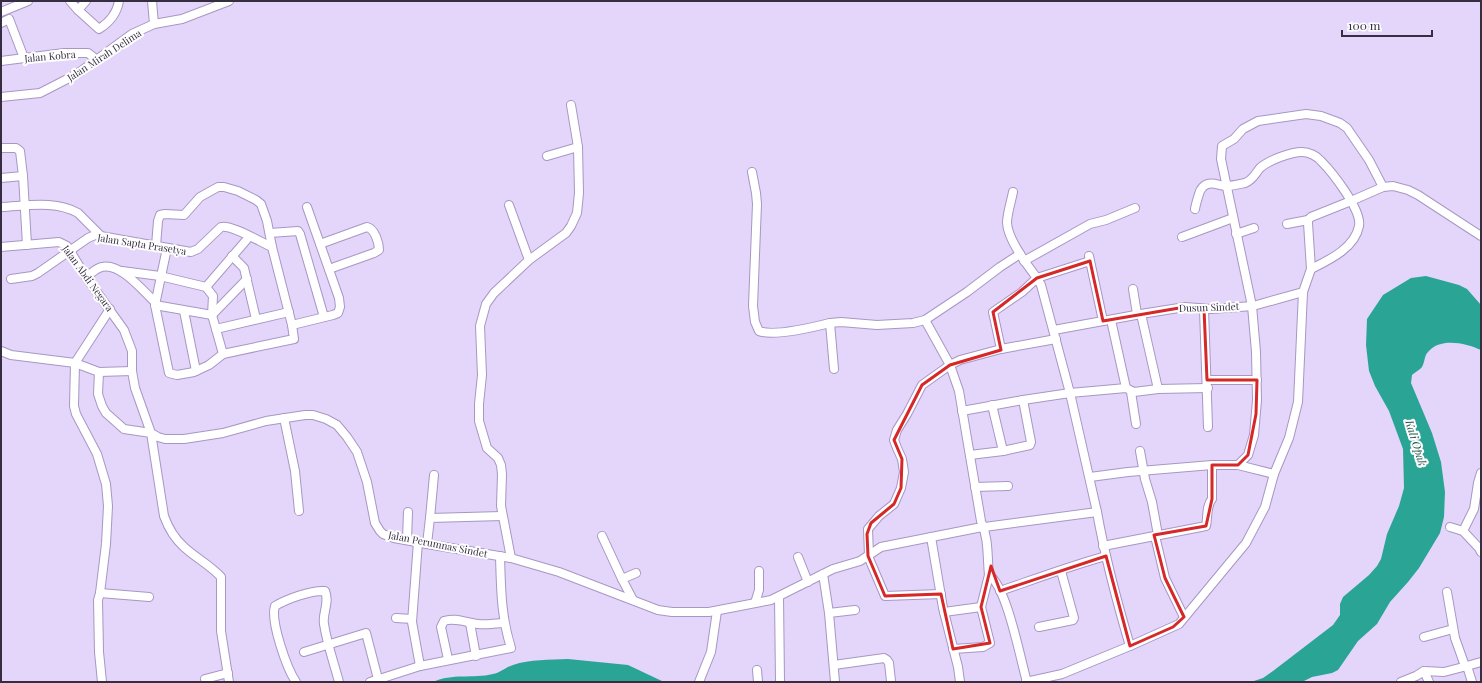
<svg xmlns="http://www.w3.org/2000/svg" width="1482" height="683" font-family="'Playfair Display',serif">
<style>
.water{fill:#2aa495}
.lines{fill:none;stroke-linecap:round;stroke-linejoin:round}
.minor-casing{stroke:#a897c3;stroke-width:10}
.minor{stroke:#fff;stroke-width:8}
.marked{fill:none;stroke:#d62828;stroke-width:3;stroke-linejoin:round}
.labels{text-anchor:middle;stroke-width:4;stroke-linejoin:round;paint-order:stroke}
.street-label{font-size:10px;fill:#352e40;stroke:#fefefe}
.water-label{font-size:11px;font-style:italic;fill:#26574f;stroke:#fefefe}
</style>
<rect width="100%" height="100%" fill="#e4d5fb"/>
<!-- water -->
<g class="water">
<path d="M 1426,276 L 1459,285 L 1467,289 L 1481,305 L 1481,350 C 1466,343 1440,337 1428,352 C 1424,356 1425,362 1422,367 C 1420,370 1415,372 1412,375 L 1411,383 L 1432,433 L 1441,462 L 1445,492 L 1444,517 L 1440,533 L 1419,568 L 1408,582 L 1390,602 L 1377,624 L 1358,641 L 1338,670 L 1332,673 L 1312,677 L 1302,682 L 1251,682 L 1263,678 L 1273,671 L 1333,625 L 1340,615 L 1340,604 L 1343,597 L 1369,575 L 1377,566 L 1381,559 L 1387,534 L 1399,506 L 1404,488 L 1403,449 L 1389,411 L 1375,386 L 1369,371 L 1366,345 L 1367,319 L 1383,295 L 1411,278 Z"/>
<path d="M 568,659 L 628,665 L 664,682 L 433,682 C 452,673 473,679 493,674 C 500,673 506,667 513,665 C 530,659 550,660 568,659 Z"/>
</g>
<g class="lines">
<defs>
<g id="minor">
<path d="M 70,1 L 78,10 L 99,29 C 110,22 117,13 119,1"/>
<path d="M 152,1 L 154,24"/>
<path d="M 78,10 L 86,1"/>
<path d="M 1,12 L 28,1"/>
<path d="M 1,23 L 9,19 L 24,58"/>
<path d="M 1,61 L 64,53 L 88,53 L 97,60"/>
<path d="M 1,97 L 40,93 L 77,74 L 132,34 L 154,24 L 182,19 L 229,1"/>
<path d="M 1,148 L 16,148 L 20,151 L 23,176 L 27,245"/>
<path d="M 547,156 L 578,147"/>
<path d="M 752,172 L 756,193 L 757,204 L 753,306 L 755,322 L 759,331 C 774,337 814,327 830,323"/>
<path d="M 1,178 L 23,176"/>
<path d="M 1013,192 C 1011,202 1007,214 1007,223 C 1008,240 1027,265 1037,278 L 1022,292 L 993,312 L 1001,349 L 960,360 L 950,365 L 959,391 L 981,521 C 989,539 987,556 989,575 C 1007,587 1020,658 1027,682"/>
<path d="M 509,205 L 529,260"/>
<path d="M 1,207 C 26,206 55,200 78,213 L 100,235"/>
<path d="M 1195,209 C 1196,203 1198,197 1200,191 C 1207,178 1218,186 1227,186 C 1232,186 1240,184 1245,183 C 1253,180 1255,174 1260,168 C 1269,160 1291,152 1302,152 C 1309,152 1317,156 1321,161 C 1332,172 1362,210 1359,226 C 1355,248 1329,260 1311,269"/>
<path d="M 1287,224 L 1308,220"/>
<path d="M 270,233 L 298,231 L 300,234 L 324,317"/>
<path d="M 1236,234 L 1254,228"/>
<path d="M 1182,237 L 1233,218"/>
<path d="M 320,244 L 367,227 C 375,229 379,243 379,250 L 374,253 L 329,269"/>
<path d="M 156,246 L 158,221 L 160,215 L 165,214 L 184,215 L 200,197 L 218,187 L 224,187 L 238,191 L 256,200 L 261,204 L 267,221 L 272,247 L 292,325 L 294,339 L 223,354 L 209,365 L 194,372 L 177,375 L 169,373 L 155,305 L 167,248"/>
<path d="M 1,247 L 59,242 L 67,246 L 86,277 L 124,330 L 132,351 L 132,371 L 135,388 L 151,433 L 158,437 L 165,439 L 184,439 L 223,433 L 266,421 L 305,415 L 313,415 L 326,419 L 337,425 L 347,437 L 357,452 L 367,482 L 375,523 L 380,531 L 383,534 L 394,538 L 427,544 L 511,558 L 559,572 L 658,610 L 672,612 L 709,612 L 771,600 L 833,569 L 860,561 L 881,547 L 977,528 L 1097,512 L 1070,393 L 1041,285 L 1037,278 L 1090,261"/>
<path d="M 232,256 L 244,268 L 256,319"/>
<path d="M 1089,256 L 1103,321"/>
<path d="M 1024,261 L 1090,224 L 1106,220 L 1135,208"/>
<path d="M 122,271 L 160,276 L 206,287 L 213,296 L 212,315 L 223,354"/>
<path d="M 86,277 C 91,274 96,268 102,267 C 120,262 143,291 155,302"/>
<path d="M 11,279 L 32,276 L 38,273 L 88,238 L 95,235 L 191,252 L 198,249 L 221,227 C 231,224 262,243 272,247"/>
<path d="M 206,287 L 249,237"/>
<path d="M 1133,289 L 1137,314"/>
<path d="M 155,305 L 212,315"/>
<path d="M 1204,309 L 1208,427"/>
<path d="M 184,311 L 196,371"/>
<path d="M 1141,314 L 1158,389"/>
<path d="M 212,315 L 247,279"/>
<path d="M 1111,320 L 1126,388"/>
<path d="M 292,325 L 333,315 L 338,313 L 340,307 L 339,298 L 307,207"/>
<path d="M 216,329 L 289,312"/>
<path d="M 1054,330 L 1141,314 L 1185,307 L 1211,309 L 1253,306 L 1303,292"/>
<path d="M 1001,349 L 1056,339"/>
<path d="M 1,351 L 11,355 L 75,363 L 99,372 L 132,371"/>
<path d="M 834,369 L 830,323 L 841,322 L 877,325 L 913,323 L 925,320 L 967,292 L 1000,267 L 1020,254"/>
<path d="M 99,372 L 98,394 L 102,406 L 106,413 L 124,429 L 151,433 L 164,516 C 168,527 175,539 184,547 C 196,558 210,565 221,577 L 221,631 L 229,682"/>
<path d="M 1207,380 L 1257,380"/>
<path d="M 1131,392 L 1136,424"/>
<path d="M 992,405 L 1003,451"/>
<path d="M 962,411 L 1023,400 L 1070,393 L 1126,388 L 1134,392 L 1158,389 L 1208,388"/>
<path d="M 284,418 L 295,471 L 299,511"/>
<path d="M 1140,451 L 1145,479 L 1152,502 L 1158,535"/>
<path d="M 970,455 L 1003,451 L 1030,445 L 1031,442 L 1023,400"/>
<path d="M 1238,465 L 1248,455 L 1254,435 L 1257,400 L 1256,352 L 1252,306 L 1221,159 L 1222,146 L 1234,139 L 1243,129 L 1258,121 L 1306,114 L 1321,116 L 1340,123 L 1347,128 L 1369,160 L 1383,187"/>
<path d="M 1090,477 L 1128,472 L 1212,465 L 1238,465 L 1274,474"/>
<path d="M 975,487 L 1008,486"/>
<path d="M 1097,512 C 1105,557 1117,602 1130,646"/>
<path d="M 430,518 L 434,475"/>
<path d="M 1450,527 L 1463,531 L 1479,548 L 1481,552"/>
<path d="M 1463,531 L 1474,509 L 1478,483 L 1481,473"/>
<path d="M 602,536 L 622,579 L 633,600"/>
<path d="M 1155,536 L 1165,578 L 1184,617"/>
<path d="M 931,537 L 943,608 L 958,667 L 960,682"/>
<path d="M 407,540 L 408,512"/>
<path d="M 418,542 L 412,622 L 420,666"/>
<path d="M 427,544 L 430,518 L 502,516"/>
<path d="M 1103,546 L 1206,526 C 1208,517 1206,506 1212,499 L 1212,465"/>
<path d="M 869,555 L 868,529 L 879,516 L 894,504 L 901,488 L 904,472 L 902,459 L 897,448 L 894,440 L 897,430 L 907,414 L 922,385 L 950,365 L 925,320"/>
<path d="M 868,556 L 885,596 L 941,594"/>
<path d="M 798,557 L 808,582"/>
<path d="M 511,558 L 501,506 L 502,474 L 501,465 L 498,458 L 487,448 L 479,421 L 479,404 L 482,375 L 480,326 L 486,304 L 494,293 L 529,260 L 566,233 L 571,226 L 577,213 L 579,193 L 578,147 L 571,105"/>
<path d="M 823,574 L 829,613 L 835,682"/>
<path d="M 622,579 L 636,573"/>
<path d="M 1000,591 C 1035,579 1070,566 1106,556"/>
<path d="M 1447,592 L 1455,638 L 1465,666"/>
<path d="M 100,593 L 149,597"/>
<path d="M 779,597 L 780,682"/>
<path d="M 755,603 L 759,590 L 759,571"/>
<path d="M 944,612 L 981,607"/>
<path d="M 829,613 L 855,610"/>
<path d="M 396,618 L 412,619"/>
<path d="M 470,623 L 476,656"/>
<path d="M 1039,627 L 1073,620 L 1074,618 L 1061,571"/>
<path d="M 1424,637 L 1453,629"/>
<path d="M 953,649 L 983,647 L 990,643 L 981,607 L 989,575"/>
<path d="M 304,652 L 366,633 L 378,679"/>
<path d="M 448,659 L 441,627 L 444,621 C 455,617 467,623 478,624 C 487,625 495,623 504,623"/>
<path d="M 834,665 L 884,658 L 887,660 L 889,663 L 891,681"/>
<path d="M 1467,666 L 1481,662"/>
<path d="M 757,670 L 758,682"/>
<path d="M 1424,671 L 1429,682"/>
<path d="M 205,679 L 228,673"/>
<path d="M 102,682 L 99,652 L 98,600 L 100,593 L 106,544 L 108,506 L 106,484 L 97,454 L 76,414 L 74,406 L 75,363 L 110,309"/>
<path d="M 296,682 C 287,669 270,621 275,606 C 287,599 311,590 325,591 C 330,603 322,613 324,624 C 327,644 334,663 339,682"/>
<path d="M 370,682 L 420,666 L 511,648 C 501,616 501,589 500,556"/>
<path d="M 699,682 L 711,652 L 717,611"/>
<path d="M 1026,682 L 1062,674 L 1130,646 L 1179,624 L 1246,543 L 1265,507 L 1274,474 L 1289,438 L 1298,402 L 1303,292 L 1311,269 L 1308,223 L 1308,220 L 1311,217 L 1351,201 L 1383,187 L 1393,186 L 1408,190 L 1418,195 L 1481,236"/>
<path d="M 1401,682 L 1416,676 L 1424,671 L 1444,672 L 1467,666 L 1472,682"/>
</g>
</defs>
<!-- minor casing -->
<use href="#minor" class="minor-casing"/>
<!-- minor -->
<use href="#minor" class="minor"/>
</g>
<!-- marked area -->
<path class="marked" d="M 1090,261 L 1103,321 L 1185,307 L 1204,309 L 1207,380 L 1257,380 L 1256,414 L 1248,455 L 1238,465 L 1212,465 L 1212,499 L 1206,526 L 1154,535 L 1165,578 L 1184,617 L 1173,627 L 1130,646 L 1106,556 L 1000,591 L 991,566 L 981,607 L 990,643 L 953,649 L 941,594 L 885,596 L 868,556 L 867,534 L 871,523 L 894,504 L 901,488 L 902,459 L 894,440 L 922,385 L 950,365 L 1001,350 L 993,312 L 1037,278 Z"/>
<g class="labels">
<!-- street labels -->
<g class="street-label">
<text transform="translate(104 55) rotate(-33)" y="4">Jalan Mirah Delima</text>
<text transform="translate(50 56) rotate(-5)" y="4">Jalan Kobra</text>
<text transform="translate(142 244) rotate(9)" y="4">Jalan Sapta Prasetya</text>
<text transform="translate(88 278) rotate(54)" y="4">Jalan Abdi Negara</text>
<text transform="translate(1209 307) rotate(-2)" y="4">Dusun Sindet</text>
<text transform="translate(438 544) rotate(11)" y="4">Jalan Perumnas Sindet</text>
</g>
<!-- water labels -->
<g class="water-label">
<text transform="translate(1416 443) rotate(73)" y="4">Kali Opak</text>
</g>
</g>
<!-- border -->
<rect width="1482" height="683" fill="none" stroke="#352e40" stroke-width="4"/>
<!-- scale -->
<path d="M1342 30v6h90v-6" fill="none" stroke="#352e40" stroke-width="2"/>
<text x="1348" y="30" font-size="12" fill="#352e40" stroke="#fefefe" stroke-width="3" paint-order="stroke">100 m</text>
</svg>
